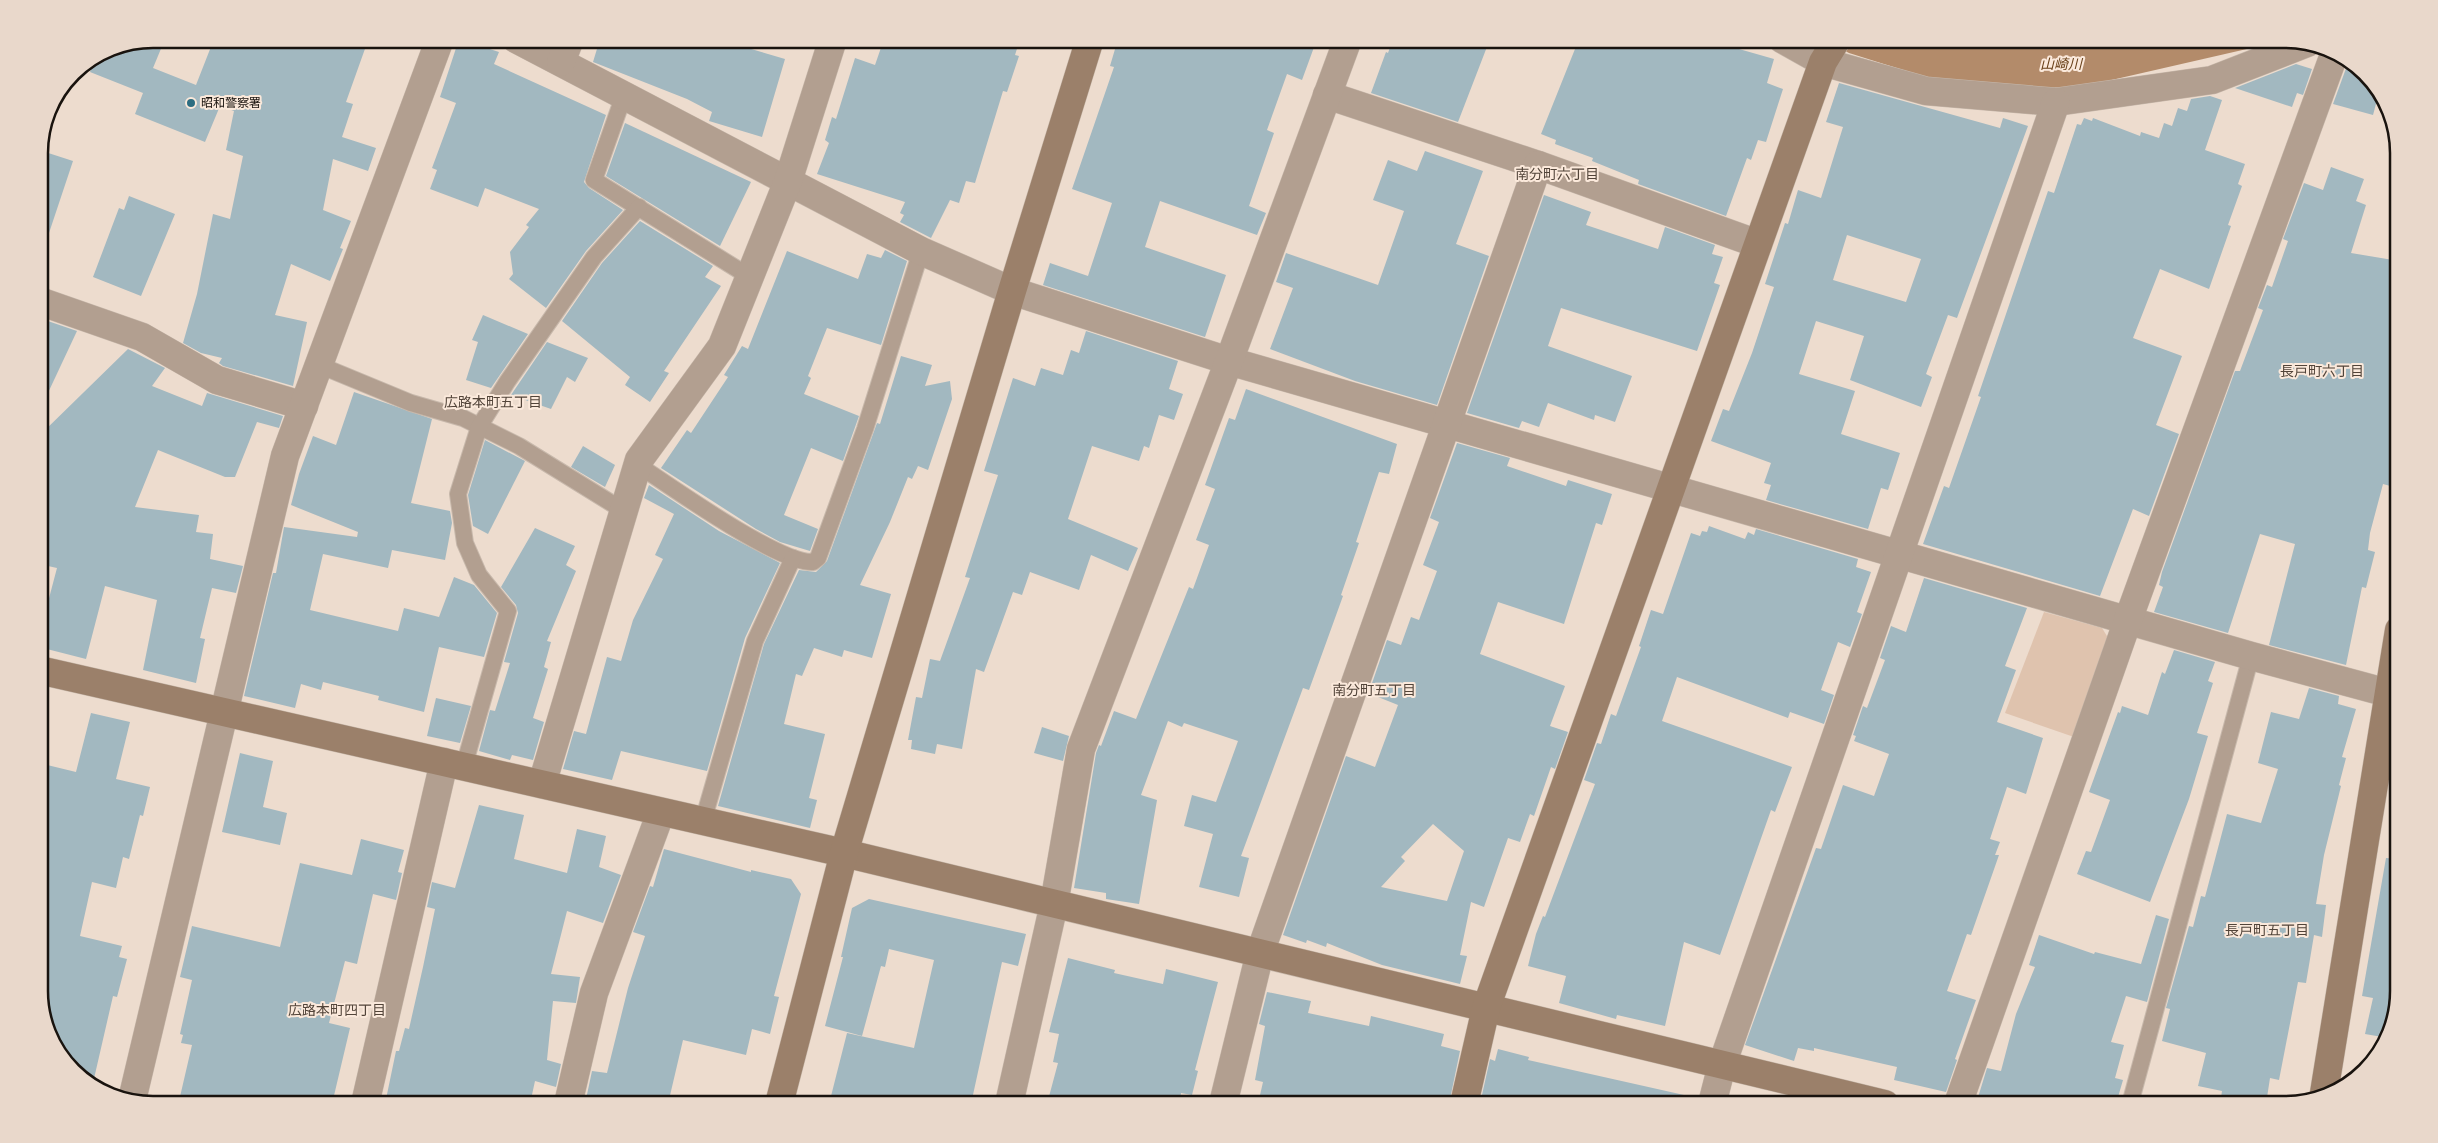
<svg xmlns="http://www.w3.org/2000/svg" width="2438" height="1143" font-family="Roboto,'Noto Sans JP',sans-serif">
<style>
.green{fill:#dfc3ae}
.water{fill:#b38b6a}
.building{fill:#a2b8c0;fill-rule:evenodd}
.lines{fill:none;stroke-linecap:round;stroke-linejoin:round}
.lane-casing{stroke:#c7b8ab;stroke-width:18}
.street-casing{stroke:#c7b8ab;stroke-width:29}
.secondary-casing{stroke:#c7b8ab;stroke-width:29}
.lane{stroke:#b29f90;stroke-width:16}
.street{stroke:#b29f90;stroke-width:28}
.secondary{stroke:#9b806a;stroke-width:28}
.poi-dot{fill:#2d6d81;stroke:#fbe9db;stroke-width:2}
.labels{text-anchor:middle;stroke-width:4;stroke-linejoin:round;paint-order:stroke}
.poi-label{font-size:12px;fill:#19130e;stroke:#fbe9db;text-anchor:start}
.water-label{font-size:14px;font-style:italic;fill:#694019;stroke:#fbe9db}
.neighbourhood-label{font-size:14px;fill:#524439;stroke:#fbe9db}
.rim{fill:none;stroke:#19130e;stroke-width:2.5}
</style>
<rect width="100%" height="100%" fill="#eddcce"/>
<!-- green -->
<path class="green" d="M 2044,612 L 2102,628 L 2110,641 L 2074,737 L 2005,713 Z"/>
<!-- water -->
<path class="water" d="M 1823,39 L 2281,39 L 2273,43 L 2068,90 L 1941,82 L 1849,53 Z"/>
<!-- building -->
<g class="building">
<path d="M 152,39 L 165,39 L 153,68 L 196,85 L 214,39 L 346,39 L 366,46 L 346,102 L 353,104 L 342,137 L 376,148 L 368,171 L 333,159 L 323,210 L 351,221 L 340,248 L 343,249 L 330,281 L 291,264 L 275,315 L 307,322 L 293,386 L 223,366 L 219,363 L 222,358 L 201,353 L 183,343 L 197,294 L 213,214 L 230,219 L 243,156 L 226,150 L 234,111 L 220,106 L 205,142 L 135,114 L 143,93 L 90,72 L 96,56 L 109,47 Z"/>
<path d="M 459,39 L 499,52 L 494,64 L 606,115 L 584,182 L 589,188 L 623,210 L 586,251 L 546,308 L 509,279 L 513,274 L 510,252 L 529,227 L 526,225 L 539,209 L 485,188 L 478,207 L 430,189 L 437,170 L 432,168 L 456,103 L 440,97 Z"/>
<path d="M 600,39 L 717,39 L 785,59 L 762,137 L 709,121 L 712,112 L 687,99 L 593,62 Z"/>
<path d="M 884,39 L 1020,39 L 1015,55 L 1019,56 L 1007,92 L 1003,91 L 975,183 L 966,181 L 959,203 L 950,200 L 931,238 L 900,222 L 904,215 L 900,213 L 905,202 L 817,174 L 829,143 L 825,140 L 832,117 L 836,119 L 855,58 L 875,65 Z"/>
<path d="M 1118,39 L 1317,39 L 1302,80 L 1287,74 L 1267,130 L 1274,133 L 1249,206 L 1266,213 L 1257,235 L 1160,201 L 1145,247 L 1226,275 L 1205,337 L 1043,285 L 1050,263 L 1088,276 L 1112,203 L 1072,189 L 1114,67 L 1110,66 Z"/>
<path d="M 1393,39 L 1490,39 L 1458,122 L 1371,93 L 1386,52 L 1388,53 Z"/>
<path d="M 1579,39 L 1727,39 L 1725,45 L 1774,59 L 1767,83 L 1783,89 L 1766,142 L 1758,140 L 1751,160 L 1747,158 L 1726,216 L 1638,184 L 1639,180 L 1592,161 L 1593,158 L 1555,144 L 1556,140 L 1541,134 Z"/>
<path d="M 2348,63 L 2380,89 L 2373,115 L 2333,104 Z"/>
<path d="M 2296,64 L 2312,69 L 2303,95 L 2297,93 L 2292,107 L 2235,88 Z"/>
<path d="M 1839,83 L 2000,128 L 2003,118 L 2028,126 L 1957,318 L 1948,315 L 1926,374 L 1932,377 L 1921,407 L 1850,380 L 1864,336 L 1816,321 L 1799,374 L 1855,391 L 1841,434 L 1900,453 L 1888,490 L 1881,488 L 1868,529 L 1766,500 L 1771,485 L 1764,483 L 1771,463 L 1711,441 L 1723,409 L 1729,411 L 1752,353 L 1774,287 L 1765,284 L 1785,223 L 1788,224 L 1798,190 L 1821,198 L 1843,127 L 1826,122 ZM 1847,235 L 1921,259 L 1906,302 L 1833,280 Z"/>
<path d="M 2210,96 L 2222,100 L 2205,150 L 2245,164 L 2238,184 L 2242,186 L 2228,225 L 2231,226 L 2209,289 L 2160,269 L 2133,338 L 2182,356 L 2156,425 L 2179,434 L 2149,516 L 2133,509 L 2100,596 L 1923,544 L 1944,486 L 1949,488 L 1981,397 L 1978,396 L 2048,191 L 2054,193 L 2077,124 L 2081,125 L 2084,118 L 2092,121 L 2093,118 L 2140,136 L 2141,132 L 2159,138 L 2164,123 L 2172,126 L 2178,108 L 2187,111 L 2191,99 Z"/>
<path d="M 625,123 L 751,182 L 720,246 L 606,176 Z"/>
<path d="M 39,150 L 73,161 L 44,248 L 39,248 Z"/>
<path d="M 1425,151 L 1483,171 L 1456,244 L 1489,256 L 1437,405 L 1355,381 L 1270,349 L 1293,288 L 1276,282 L 1286,253 L 1378,285 L 1404,211 L 1373,200 L 1388,160 L 1417,171 Z"/>
<path d="M 2331,167 L 2364,179 L 2356,201 L 2366,205 L 2351,253 L 2399,261 L 2399,315 L 2393,353 L 2399,354 L 2399,386 L 2390,426 L 2399,428 L 2399,447 L 2394,487 L 2383,484 L 2370,533 L 2368,550 L 2375,552 L 2366,588 L 2362,587 L 2346,665 L 2269,645 L 2295,544 L 2260,534 L 2228,633 L 2154,612 L 2163,587 L 2159,585 L 2162,572 L 2235,371 L 2240,371 L 2263,310 L 2258,308 L 2267,285 L 2272,287 L 2288,241 L 2283,239 L 2304,183 L 2323,190 Z"/>
<path d="M 1544,195 L 1591,212 L 1586,225 L 1658,249 L 1665,227 L 1715,245 L 1712,254 L 1723,257 L 1714,283 L 1720,285 L 1697,351 L 1561,308 L 1548,346 L 1632,376 L 1615,422 L 1595,415 L 1594,420 L 1548,403 L 1539,427 L 1522,421 L 1519,428 L 1467,413 Z"/>
<path d="M 129,196 L 175,214 L 141,296 L 93,277 L 119,208 L 124,210 Z"/>
<path d="M 640,221 L 713,266 L 705,277 L 721,286 L 664,371 L 669,373 L 650,402 L 625,385 L 630,377 L 562,321 L 602,263 Z"/>
<path d="M 885,250 L 907,261 L 881,345 L 827,328 L 808,376 L 811,378 L 804,394 L 859,416 L 843,461 L 811,448 L 784,515 L 818,529 L 810,551 L 780,542 L 756,529 L 661,468 L 687,430 L 691,433 L 728,377 L 724,375 L 742,346 L 748,349 L 787,251 L 858,279 L 867,254 L 881,258 Z"/>
<path d="M 483,315 L 528,334 L 491,388 L 466,380 L 478,342 L 472,340 Z"/>
<path d="M 39,318 L 77,331 L 39,412 Z"/>
<path d="M 1086,331 L 1178,361 L 1169,389 L 1183,394 L 1174,420 L 1159,415 L 1149,448 L 1144,446 L 1139,461 L 1092,446 L 1068,519 L 1138,548 L 1128,571 L 1091,555 L 1079,590 L 1030,572 L 1022,595 L 1013,592 L 984,672 L 976,669 L 962,749 L 937,744 L 935,754 L 911,749 L 912,740 L 908,740 L 916,697 L 922,698 L 930,659 L 940,661 L 970,578 L 965,577 L 998,475 L 984,471 L 1013,378 L 1035,386 L 1041,368 L 1063,375 L 1071,350 L 1079,353 Z"/>
<path d="M 547,342 L 588,358 L 575,382 L 567,377 L 551,409 L 511,395 Z"/>
<path d="M 128,349 L 165,368 L 152,386 L 202,406 L 207,393 L 283,416 L 279,428 L 257,422 L 235,477 L 225,477 L 158,450 L 135,507 L 199,515 L 196,532 L 213,534 L 210,559 L 243,566 L 236,593 L 212,588 L 200,638 L 205,639 L 196,683 L 143,670 L 157,600 L 105,586 L 86,659 L 39,647 L 39,636 L 57,568 L 39,564 L 39,436 Z"/>
<path d="M 901,356 L 932,365 L 925,386 L 950,381 L 952,399 L 928,470 L 918,466 L 912,479 L 908,477 L 890,522 L 860,585 L 891,594 L 872,658 L 844,650 L 842,657 L 814,648 L 802,676 L 796,674 L 784,724 L 825,734 L 809,798 L 817,800 L 810,828 L 718,806 L 764,644 L 799,570 L 816,572 L 827,561 L 877,423 L 880,424 Z"/>
<path d="M 1246,389 L 1397,444 L 1389,474 L 1379,472 L 1356,542 L 1359,543 L 1341,595 L 1343,596 L 1309,690 L 1303,688 L 1241,856 L 1249,858 L 1239,897 L 1199,887 L 1213,834 L 1184,826 L 1192,795 L 1216,802 L 1238,741 L 1184,723 L 1182,727 L 1168,721 L 1141,795 L 1157,800 L 1139,904 L 1106,899 L 1106,893 L 1074,888 L 1096,753 L 1099,745 L 1101,746 L 1114,711 L 1136,719 L 1189,587 L 1193,589 L 1209,545 L 1196,540 L 1215,489 L 1205,485 L 1229,418 L 1235,420 Z"/>
<path d="M 354,392 L 432,419 L 411,503 L 450,511 L 452,523 L 445,560 L 392,550 L 388,568 L 323,554 L 310,610 L 398,631 L 404,608 L 439,617 L 454,577 L 474,585 L 497,613 L 484,657 L 439,647 L 424,712 L 378,700 L 379,696 L 323,682 L 321,690 L 301,684 L 295,708 L 244,696 L 273,573 L 276,573 L 284,527 L 357,537 L 358,532 L 291,505 L 299,474 L 313,436 L 336,445 Z"/>
<path d="M 485,440 L 525,461 L 488,534 L 473,526 L 468,495 Z"/>
<path d="M 1457,443 L 1510,458 L 1507,466 L 1566,486 L 1568,480 L 1612,494 L 1602,525 L 1596,523 L 1564,624 L 1498,602 L 1480,654 L 1565,686 L 1550,726 L 1568,732 L 1555,769 L 1551,767 L 1534,816 L 1530,814 L 1520,842 L 1508,838 L 1484,907 L 1471,902 L 1460,955 L 1467,956 L 1460,984 L 1382,965 L 1327,943 L 1326,947 L 1307,940 L 1306,943 L 1283,935 L 1346,756 L 1375,767 L 1398,705 L 1378,697 L 1380,693 L 1370,689 L 1387,640 L 1401,645 L 1411,617 L 1419,620 L 1437,571 L 1423,565 L 1439,522 L 1430,518 ZM 1433,824 L 1464,851 L 1447,901 L 1381,887 L 1405,861 L 1401,857 Z"/>
<path d="M 583,446 L 615,465 L 605,487 L 571,467 Z"/>
<path d="M 649,485 L 719,531 L 780,563 L 745,638 L 707,771 L 621,751 L 612,780 L 563,769 L 574,731 L 586,734 L 607,657 L 621,661 L 633,620 L 663,559 L 655,555 L 674,514 L 644,498 Z"/>
<path d="M 1709,526 L 1745,539 L 1748,532 L 1754,535 L 1756,529 L 1858,559 L 1856,567 L 1871,572 L 1857,612 L 1862,614 L 1850,647 L 1838,642 L 1821,690 L 1834,695 L 1824,724 L 1790,712 L 1788,718 L 1677,677 L 1662,721 L 1792,767 L 1775,812 L 1771,810 L 1720,955 L 1684,942 L 1665,1026 L 1617,1015 L 1616,1019 L 1559,1003 L 1566,976 L 1528,966 L 1536,934 L 1543,916 L 1545,917 L 1595,784 L 1584,780 L 1597,743 L 1601,744 L 1611,714 L 1616,716 L 1641,647 L 1639,646 L 1651,610 L 1663,614 L 1691,533 L 1700,536 L 1702,531 L 1707,532 Z"/>
<path d="M 535,528 L 575,546 L 566,565 L 576,571 L 547,641 L 551,642 L 544,667 L 548,669 L 533,718 L 544,722 L 533,760 L 512,755 L 510,760 L 479,751 L 490,710 L 495,711 L 510,663 L 504,662 L 518,613 L 516,605 L 501,587 Z"/>
<path d="M 1924,578 L 2027,608 L 2005,666 L 2016,670 L 1997,722 L 2043,738 L 2026,794 L 2007,787 L 1990,839 L 2000,842 L 1995,855 L 1999,855 L 1971,935 L 1967,934 L 1947,991 L 1976,1000 L 1955,1059 L 1957,1060 L 1946,1092 L 1894,1080 L 1897,1067 L 1814,1048 L 1814,1051 L 1798,1048 L 1794,1061 L 1745,1045 L 1816,848 L 1821,849 L 1843,785 L 1874,796 L 1889,754 L 1854,741 L 1856,736 L 1853,735 L 1863,706 L 1867,708 L 1885,660 L 1880,658 L 1891,626 L 1906,632 Z"/>
<path d="M 2174,650 L 2215,662 L 2208,681 L 2213,683 L 2197,733 L 2208,736 L 2189,799 L 2150,902 L 2077,874 L 2086,851 L 2091,852 L 2110,800 L 2089,792 L 2118,712 L 2120,713 L 2122,706 L 2148,715 L 2162,672 L 2165,674 Z"/>
<path d="M 2309,688 L 2339,696 L 2338,704 L 2356,709 L 2342,757 L 2346,758 L 2339,785 L 2341,786 L 2324,855 L 2316,904 L 2326,905 L 2322,937 L 2314,935 L 2306,983 L 2298,982 L 2279,1080 L 2270,1078 L 2266,1104 L 2220,1104 L 2222,1091 L 2198,1086 L 2206,1053 L 2162,1041 L 2170,1009 L 2166,1008 L 2189,926 L 2193,927 L 2201,896 L 2205,897 L 2227,814 L 2261,823 L 2278,769 L 2258,763 L 2271,712 L 2299,719 Z"/>
<path d="M 436,698 L 471,706 L 460,743 L 427,736 Z"/>
<path d="M 91,713 L 130,722 L 116,779 L 150,787 L 143,816 L 140,815 L 129,859 L 123,857 L 116,888 L 92,882 L 80,936 L 122,946 L 119,957 L 127,959 L 117,997 L 113,996 L 93,1083 L 62,1060 L 39,998 L 39,763 L 76,772 Z"/>
<path d="M 1042,727 L 1069,736 L 1063,761 L 1034,753 Z"/>
<path d="M 240,753 L 273,761 L 263,807 L 287,813 L 280,845 L 222,832 Z"/>
<path d="M 479,805 L 524,815 L 514,859 L 567,873 L 577,829 L 606,836 L 599,867 L 621,875 L 603,923 L 567,911 L 551,974 L 580,977 L 576,1003 L 553,1001 L 547,1060 L 561,1064 L 556,1087 L 535,1081 L 530,1104 L 385,1104 L 396,1051 L 399,1051 L 405,1028 L 409,1029 L 423,967 L 435,909 L 427,907 L 432,882 L 455,888 Z"/>
<path d="M 361,839 L 404,850 L 398,872 L 402,873 L 396,900 L 373,894 L 357,964 L 345,961 L 329,1023 L 350,1028 L 332,1104 L 194,1104 L 179,1101 L 192,1045 L 181,1043 L 183,1035 L 180,1034 L 192,980 L 180,977 L 192,926 L 280,947 L 300,863 L 352,875 Z"/>
<path d="M 664,849 L 751,872 L 751,870 L 791,879 L 801,894 L 774,996 L 779,997 L 770,1034 L 752,1029 L 746,1055 L 683,1040 L 668,1104 L 585,1104 L 592,1071 L 607,1073 L 628,988 L 645,936 L 633,932 L 650,886 L 653,887 Z"/>
<path d="M 2386,858 L 2399,859 L 2399,991 L 2390,1034 L 2388,1038 L 2365,1034 L 2373,998 L 2362,996 Z"/>
<path d="M 869,899 L 1026,934 L 1018,966 L 1002,962 L 971,1104 L 829,1104 L 847,1033 L 914,1048 L 934,960 L 889,949 L 885,967 L 881,966 L 862,1036 L 825,1026 L 843,957 L 841,957 L 852,908 Z"/>
<path d="M 2156,915 L 2169,919 L 2147,1002 L 2126,996 L 2111,1042 L 2124,1045 L 2115,1078 L 2123,1080 L 2116,1104 L 1976,1104 L 1987,1068 L 2001,1071 L 2016,1014 L 2035,967 L 2029,965 L 2039,935 L 2094,954 L 2095,952 L 2141,964 Z"/>
<path d="M 1068,958 L 1115,970 L 1114,973 L 1163,984 L 1166,969 L 1218,982 L 1195,1070 L 1198,1071 L 1192,1095 L 1181,1093 L 1180,1104 L 1047,1104 L 1058,1063 L 1053,1062 L 1059,1034 L 1049,1032 Z"/>
<path d="M 1267,992 L 1311,1001 L 1308,1013 L 1369,1026 L 1371,1016 L 1444,1034 L 1441,1046 L 1460,1051 L 1449,1104 L 1362,1104 L 1322,1095 L 1320,1104 L 1258,1104 L 1263,1082 L 1255,1080 L 1265,1026 L 1259,1024 Z"/>
<path d="M 1498,1049 L 1529,1057 L 1528,1060 L 1684,1095 L 1683,1104 L 1480,1104 L 1490,1059 L 1495,1061 Z"/>
</g>
<g class="lines">
<defs>
<g id="lane">
<path d="M 624,95 L 594,180 L 750,277"/>
<path d="M 319,365 L 411,403 L 463,418 L 519,446 L 624,511"/>
<path d="M 638,465 C 670,486 779,564 813,562 L 818,558 L 865,429 L 921,251"/>
<path d="M 464,766 L 508,611 L 479,575 L 465,543 L 458,494 L 479,427 L 507,382 L 594,257 L 639,207"/>
<path d="M 703,821 L 755,641 L 793,558"/>
<path d="M 2130,1104 L 2251,656"/>
</g>
<g id="street">
<path d="M 516,39 L 921,251 L 1012,291 L 1229,361 L 2251,656 L 2399,696"/>
<path d="M 1782,39 L 1823,62 L 1926,91 L 2056,102 L 2212,80 L 2307,43"/>
<path d="M 561,62 L 570,39"/>
<path d="M 1327,95 L 1538,165 L 1758,244"/>
<path d="M 39,301 L 142,337 L 217,380 L 304,406"/>
<path d="M 542,784 L 639,460 L 722,346 L 788,181 L 833,39"/>
<path d="M 132,1100 L 285,456 L 440,39"/>
<path d="M 365,1104 L 444,762"/>
<path d="M 568,1104 L 594,993 L 661,812"/>
<path d="M 1009,1104 L 1054,904 L 1081,749 L 1229,361 L 1348,39"/>
<path d="M 1223,1104 L 1260,953 L 1538,165"/>
<path d="M 1712,1104 L 1722,1065 L 2056,102"/>
<path d="M 1958,1104 L 2128,620 L 2335,52"/>
</g>
<g id="secondary">
<path d="M 39,670 L 844,853 L 1885,1104"/>
<path d="M 2324,1093 L 2399,630"/>
<path d="M 779,1104 L 844,853 L 1012,291 L 1090,39"/>
<path d="M 1464,1104 L 1486,1008 L 1823,62 L 1837,39"/>
</g>
</defs>
<!-- lane casing -->
<use href="#lane" class="lane-casing"/>
<!-- street casing -->
<use href="#street" class="street-casing"/>
<!-- secondary casing -->
<use href="#secondary" class="secondary-casing"/>
<!-- lane -->
<use href="#lane" class="lane"/>
<!-- street -->
<use href="#street" class="street"/>
<!-- secondary -->
<use href="#secondary" class="secondary"/>
</g>
<!-- markers -->
<circle class="poi-dot" cx="191" cy="103" r="5"/>
<g class="labels">
<!-- poi labels -->
<g class="poi-label">
<text x="201" y="107">昭和警察署</text>
</g>
<!-- water labels -->
<g class="water-label">
<text x="2061" y="69">山崎川</text>
</g>
<!-- neighbourhood labels -->
<g class="neighbourhood-label">
<text x="1557" y="179">南分町六丁目</text>
<text x="2322" y="376">長戸町六丁目</text>
<text x="493" y="407">広路本町五丁目</text>
<text x="1374" y="695">南分町五丁目</text>
<text x="2267" y="935">長戸町五丁目</text>
<text x="337" y="1015">広路本町四丁目</text>
</g>
</g>
<!-- crop -->
<path d="M0 0H2438V1143H0ZM153 48H2285A105 105 0 0 1 2390 153V991A105 105 0 0 1 2285 1096H153A105 105 0 0 1 48 991V153A105 105 0 0 1 153 48Z" fill="#e9d8cb" fill-rule="evenodd"/>
<path class="rim" d="M153 48H2285A105 105 0 0 1 2390 153V991A105 105 0 0 1 2285 1096H153A105 105 0 0 1 48 991V153A105 105 0 0 1 153 48Z"/>
</svg>
